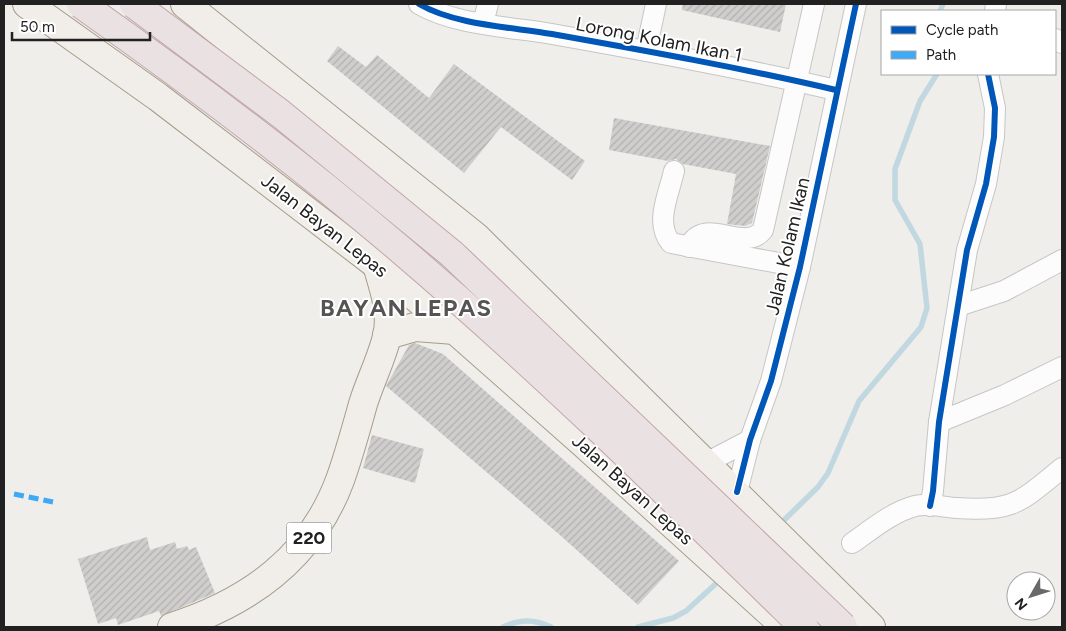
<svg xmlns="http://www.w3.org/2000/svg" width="1066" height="631" font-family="Figtree,sans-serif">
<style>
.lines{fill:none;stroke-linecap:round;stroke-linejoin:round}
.stream{stroke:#c1d8e0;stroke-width:5.5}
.building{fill:url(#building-hatch)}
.street-casing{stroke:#c6c6c4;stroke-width:22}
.primary-casing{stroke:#a49d89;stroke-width:30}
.street{stroke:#fdfcfc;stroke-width:20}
.primary{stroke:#f1ede8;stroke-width:28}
.highway-bridge-casing{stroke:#c2a4ab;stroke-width:30;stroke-linecap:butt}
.highway-bridge{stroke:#eae1e2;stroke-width:28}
.quiet{stroke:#3fa9f5;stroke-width:5;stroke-dasharray:10 5;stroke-linecap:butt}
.cycleway-casing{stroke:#fff;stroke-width:9}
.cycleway{stroke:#0057b8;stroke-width:6}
.labels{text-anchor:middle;stroke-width:4;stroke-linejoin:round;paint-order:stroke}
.shield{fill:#fff;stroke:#646464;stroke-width:1}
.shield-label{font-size:18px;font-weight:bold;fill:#212121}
.street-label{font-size:19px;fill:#212121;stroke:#fff}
.district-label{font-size:24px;font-weight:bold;letter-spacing:1px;fill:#545454;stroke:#fff}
</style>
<defs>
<pattern id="building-hatch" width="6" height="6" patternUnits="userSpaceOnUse" patternTransform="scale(1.25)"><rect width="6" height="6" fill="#d0cecc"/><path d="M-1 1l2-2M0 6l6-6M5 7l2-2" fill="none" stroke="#b2b1af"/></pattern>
</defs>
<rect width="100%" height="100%" fill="#efeeeb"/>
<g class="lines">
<!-- stream -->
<g class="stream">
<path d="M 940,11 L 943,4"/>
<path d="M 779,525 L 818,487 L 828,473 L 859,401 L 921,327 L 927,308 L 920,244 L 895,200 L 895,169 L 920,101 L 937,74"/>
<path d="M 503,627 C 520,619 534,619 551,627"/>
<path d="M 638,627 L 673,618 L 686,611 L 721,579"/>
</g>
</g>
<!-- building -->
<g class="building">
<path d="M 683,4 L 786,4 L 780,32 L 682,10 Z"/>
<path d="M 338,46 L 366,67 L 377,55 L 429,98 L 454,64 L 585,161 L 572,180 L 501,127 L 464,173 L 327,61 Z"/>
<path d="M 614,118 L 770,146 L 752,223 L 745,226 L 727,224 L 736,174 L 683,164 L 676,159 L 668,161 L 609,150 Z"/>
<path d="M 415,343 L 443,354 L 679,561 L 638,605 L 561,536 L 386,386 L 409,345 Z"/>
<path d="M 372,435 L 424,449 L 415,483 L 363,468 Z"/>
<path d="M 147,537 L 150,550 L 175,542 L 177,549 L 187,546 L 189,550 L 196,547 L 215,593 L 161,616 L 159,611 L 118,625 L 116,618 L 98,624 L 78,559 Z"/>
</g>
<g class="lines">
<defs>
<g id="street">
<path d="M 419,4 C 455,25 511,27 552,34 C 647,51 742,68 836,90"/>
<path d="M 995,11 L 996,4"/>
<path d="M 483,23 L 488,4"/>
<path d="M 1055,39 L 1062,43"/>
<path d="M 646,51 L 656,4"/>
<path d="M 674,171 C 669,194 654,223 671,243 L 800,267"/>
<path d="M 689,247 C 704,214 744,254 763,230 L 814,4"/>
<path d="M 958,306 L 1004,291 L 1062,260"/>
<path d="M 939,422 L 1005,395 L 1062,367"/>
<path d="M 706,463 L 750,440"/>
<path d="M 737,492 L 750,440 L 771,381 L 800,267 L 856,4"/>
<path d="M 930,506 L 933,491 L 939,422 L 967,250 L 986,184 L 994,137 L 995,108 L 988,74"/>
<path d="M 852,543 C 871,530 892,512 915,506 C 928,503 943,507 957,508 C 1014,512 1020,502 1062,468"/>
</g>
<g id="primary">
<path d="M 27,4 L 158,97 L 377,265 L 455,330 L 583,443 L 786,627"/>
<path d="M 185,4 L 476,237 L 871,627"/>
<path d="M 387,335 L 415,327 L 455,330"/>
<path d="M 172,627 C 250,602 311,558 340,480 C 349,455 356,429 363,404 C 370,381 382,358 387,336 C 393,313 383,286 377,265"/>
</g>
</defs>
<!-- street casing -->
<use href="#street" class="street-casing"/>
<!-- primary casing -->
<use href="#primary" class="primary-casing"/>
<!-- street -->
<use href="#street" class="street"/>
<!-- primary -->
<use href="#primary" class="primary"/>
<defs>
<g id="highway-bridge">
<path d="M 81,4 C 190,81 299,163 401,250 C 541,369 672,498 804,627"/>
<path d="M 134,4 L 281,114 L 452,254 L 843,627"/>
</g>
</defs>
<!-- highway-bridge casing -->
<use href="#highway-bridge" class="highway-bridge-casing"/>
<!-- highway-bridge -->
<use href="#highway-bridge" class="highway-bridge"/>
<!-- quiet -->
<path class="quiet" d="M 14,494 L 53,502"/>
<defs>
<g id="cycleway">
<path d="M 419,4 C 455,25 511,27 552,34 C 647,51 742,68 836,90"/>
<path d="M 737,492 L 750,440 L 771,381 L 800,267 L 856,4"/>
<path d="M 930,506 L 933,491 L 939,422 L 967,250 L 986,184 L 994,137 L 995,108 L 988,74"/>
</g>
</defs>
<!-- cycleway casing -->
<use href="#cycleway" class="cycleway-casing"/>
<!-- cycleway -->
<use href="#cycleway" class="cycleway"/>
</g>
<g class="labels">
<!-- shield labels -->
<rect class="shield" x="286.5" y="522.5" width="45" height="31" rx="4"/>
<g class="shield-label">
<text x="309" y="544">220</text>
</g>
<!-- street labels -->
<g class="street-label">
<text transform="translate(659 39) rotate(11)" y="7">Lorong Kolam Ikan 1</text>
<text transform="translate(325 225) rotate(38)" y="7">Jalan Bayan Lepas</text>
<text transform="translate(787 246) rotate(-77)" y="7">Jalan Kolam Ikan</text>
<text transform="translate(633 489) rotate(42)" y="7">Jalan Bayan Lepas</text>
</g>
<!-- district labels -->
<g class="district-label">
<text x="406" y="316">BAYAN LEPAS</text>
</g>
</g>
<!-- border -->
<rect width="1066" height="631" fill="none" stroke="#212121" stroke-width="10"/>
<!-- legend -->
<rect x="881" y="10" width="175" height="65" fill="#ffffff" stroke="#a6a6a6"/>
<rect x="891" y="26" width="25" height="8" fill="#0057b8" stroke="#a6a6a6"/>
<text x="926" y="35" font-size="15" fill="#212121">Cycle path</text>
<rect x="891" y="51" width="25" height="8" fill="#3fa9f5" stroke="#a6a6a6"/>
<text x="926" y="60" font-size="15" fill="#212121">Path</text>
<!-- north arrow -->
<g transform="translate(1031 596) rotate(231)"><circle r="24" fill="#ffffff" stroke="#a6a6a6"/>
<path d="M0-4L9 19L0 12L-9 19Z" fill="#696968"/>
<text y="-8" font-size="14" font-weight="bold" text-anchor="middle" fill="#212121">N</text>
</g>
<!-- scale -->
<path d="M12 32v8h138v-8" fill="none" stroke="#212121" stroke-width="2.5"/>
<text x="20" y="32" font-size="15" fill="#212121" stroke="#ffffff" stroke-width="4" paint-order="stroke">50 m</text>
</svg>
